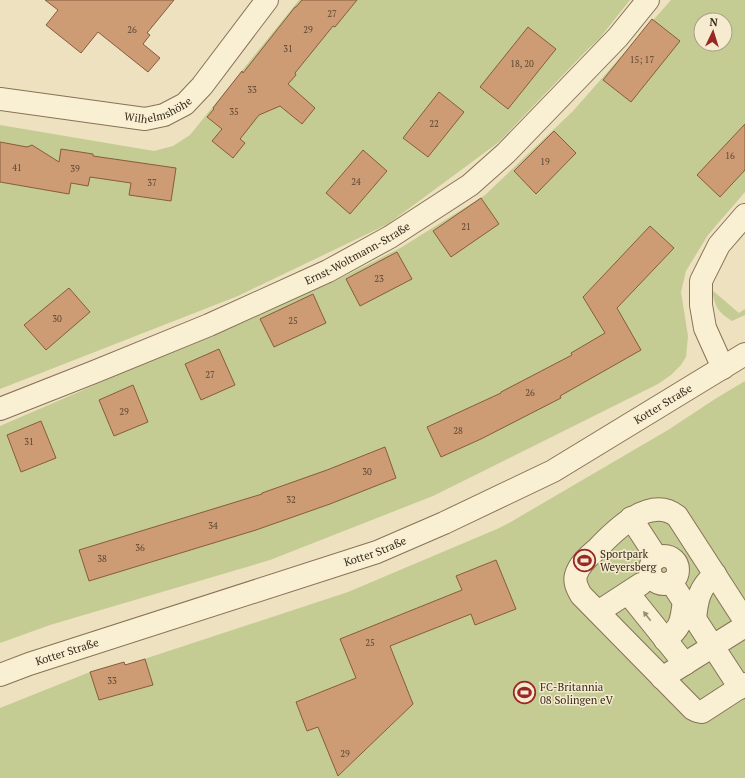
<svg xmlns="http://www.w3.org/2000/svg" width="745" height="778" font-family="'PT Serif',serif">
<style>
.green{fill:#c4cc93;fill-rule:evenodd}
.building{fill:#cd9b74;stroke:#875c3d}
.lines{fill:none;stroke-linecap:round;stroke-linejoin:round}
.minor-casing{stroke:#877257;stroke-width:24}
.minor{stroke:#f9efd2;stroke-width:22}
.oneway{fill:#988c77}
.labels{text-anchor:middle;stroke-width:3;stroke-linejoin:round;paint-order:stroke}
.number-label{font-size:9px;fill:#5c4632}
.street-label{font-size:11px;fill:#36291c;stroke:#f6ebcf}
.poi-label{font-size:11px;fill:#36291c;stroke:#f6ebcf;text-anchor:start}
</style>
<rect width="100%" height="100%" fill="#eee1bf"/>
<!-- green -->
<g class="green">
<path d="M 299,0 L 630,0 L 599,39 L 588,49 L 499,142 L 388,224 L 238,296 L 0,389 L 0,125 L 154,151 L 173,146 L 190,135 Z"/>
<path d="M 671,0 L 745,0 L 745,192 L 708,235 L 686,271 L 681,292 L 688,336 L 686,357 L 681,365 L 671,375 L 658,384 L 433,496 L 270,560 L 50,625 L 0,643 L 0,426 L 333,282 L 402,247 L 485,195 L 573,111 ZM 701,20 L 725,20 L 725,44 L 701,44 Z"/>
<path d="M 712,290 L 739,313 L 745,309 L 745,315 L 732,321 C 718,312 715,307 712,290 Z"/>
<path d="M 745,381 L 745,778 L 0,778 L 0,708 L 90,672 L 124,662 L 126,665 L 348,592 L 497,529 L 509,523 L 668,430 L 715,399 Z"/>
</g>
<!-- building -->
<g class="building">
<path d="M 45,0 L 174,0 L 147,33 L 150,35 L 143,44 L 160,58 L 148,72 L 98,32 L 81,53 L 46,25 L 58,10 Z"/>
<path d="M 302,0 L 357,0 L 335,27 L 333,26 L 295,73 L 296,75 L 288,84 L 315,108 L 302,124 L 280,106 L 259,115 L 240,139 L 245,143 L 233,158 L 212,141 L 222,129 L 207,117 L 214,109 L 213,108 L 242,71 L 243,73 L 295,7 L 296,7 Z"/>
<path d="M 652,19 L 680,41 L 631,102 L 603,80 Z"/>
<path d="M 528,27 L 556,49 L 508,109 L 480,87 Z"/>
<path d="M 439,92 L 464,112 L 428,157 L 403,138 Z"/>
<path d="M 745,124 L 745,170 L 720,197 L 697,175 Z"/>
<path d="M 554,131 L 576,153 L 536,194 L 514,171 Z"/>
<path d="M 0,142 L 27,147 L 32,145 L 59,162 L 61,149 L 93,154 L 93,156 L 176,168 L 171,201 L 129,195 L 131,183 L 90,177 L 88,186 L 71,183 L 69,194 L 0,182 Z"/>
<path d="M 363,150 L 387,171 L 350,214 L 326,193 Z"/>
<path d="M 481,198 L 499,224 L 451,257 L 433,231 Z"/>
<path d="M 650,226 L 674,248 L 617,308 L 641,350 L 560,396 L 561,398 L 481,439 L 441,457 L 427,427 L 501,393 L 501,392 L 572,355 L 571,353 L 605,333 L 583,297 Z"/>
<path d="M 397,252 L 412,279 L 360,306 L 346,279 Z"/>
<path d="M 69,288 L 90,312 L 46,350 L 24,325 Z"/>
<path d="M 313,294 L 326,323 L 274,347 L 260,319 Z"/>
<path d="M 219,349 L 235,385 L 201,400 L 185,364 Z"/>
<path d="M 133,385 L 148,422 L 114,436 L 99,400 Z"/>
<path d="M 41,421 L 56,458 L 21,472 L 7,435 Z"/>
<path d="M 385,447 L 396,478 L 330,504 L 256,530 L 89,581 L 79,550 L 262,494 L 262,493 L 327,470 Z"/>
<path d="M 496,560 L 516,609 L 475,625 L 471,614 L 390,646 L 413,704 L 338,776 L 318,727 L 307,731 L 296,702 L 356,678 L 340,639 L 462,590 L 456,576 Z"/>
<path d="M 145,659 L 153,685 L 99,700 L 90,672 L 124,662 L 125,665 Z"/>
</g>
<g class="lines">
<defs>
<g id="minor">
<path id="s1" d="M 0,99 L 145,119 L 164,115 L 185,104 L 202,86 L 267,0"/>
<path d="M 723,368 L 705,328 L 701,305 L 701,281 L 719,245 L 745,215"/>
<path id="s2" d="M 0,409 L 94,372 L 209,325 L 328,271 L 390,237 L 470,185 L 506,153 L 618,37 L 648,0"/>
<path d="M 631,518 L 657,558"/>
<circle cx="664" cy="570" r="14"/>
<path d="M 671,582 L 740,688"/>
<path d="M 628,593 L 685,664"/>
<path d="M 598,612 L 641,584"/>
<path d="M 695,619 C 697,599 699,588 715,574"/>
<path d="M 745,621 L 677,516 C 650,495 615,530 597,549 C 589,556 579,564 576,575 C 574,582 577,588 581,595 L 693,709 L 697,711 L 702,712 L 745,684"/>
<path d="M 665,640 C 682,627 681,621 684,601"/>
<path id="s3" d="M 0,675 L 29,664 L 377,552 L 444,523 L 553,471 L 745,354"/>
<path d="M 662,678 L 745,626"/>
</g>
</defs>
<!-- minor casing -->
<use href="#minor" class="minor-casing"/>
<!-- minor -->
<use href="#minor" class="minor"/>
</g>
<!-- one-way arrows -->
<defs><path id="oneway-solid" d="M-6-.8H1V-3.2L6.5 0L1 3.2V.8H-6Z"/></defs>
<use class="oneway" href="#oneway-solid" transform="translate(647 616) rotate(-128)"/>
<!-- icons -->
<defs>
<symbol id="stadium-ring" viewBox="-11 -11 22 22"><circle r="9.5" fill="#f6ebcf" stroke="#972826" stroke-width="1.5"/><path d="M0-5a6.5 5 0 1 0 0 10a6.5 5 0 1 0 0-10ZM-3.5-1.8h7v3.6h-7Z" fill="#972826"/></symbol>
</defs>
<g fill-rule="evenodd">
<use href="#stadium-ring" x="572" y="548" width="25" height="25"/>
<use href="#stadium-ring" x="512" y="680" width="25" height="25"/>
</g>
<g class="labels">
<!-- number labels -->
<g class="number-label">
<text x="332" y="17">27</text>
<text x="132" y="33">26</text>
<text x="308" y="33">29</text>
<text x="288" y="52">31</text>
<text x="642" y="63">15; 17</text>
<text x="522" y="67">18, 20</text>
<text x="252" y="93">33</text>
<text x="234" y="115">35</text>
<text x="434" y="127">22</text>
<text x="730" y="159">16</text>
<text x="545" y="165">19</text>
<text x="17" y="171">41</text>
<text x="75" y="172">39</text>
<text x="356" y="185">24</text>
<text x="152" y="186">37</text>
<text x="466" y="230">21</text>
<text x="379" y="282">23</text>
<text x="57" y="322">30</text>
<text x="293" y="324">25</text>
<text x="210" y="378">27</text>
<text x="530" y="396">26</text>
<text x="124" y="415">29</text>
<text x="458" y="434">28</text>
<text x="29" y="445">31</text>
<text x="367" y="475">30</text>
<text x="291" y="503">32</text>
<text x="213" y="529">34</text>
<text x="140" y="551">36</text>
<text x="102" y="562">38</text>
<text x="370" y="646">25</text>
<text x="112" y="684">33</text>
<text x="345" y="757">29</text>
</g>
<!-- street labels -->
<g class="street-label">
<text dy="4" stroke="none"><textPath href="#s1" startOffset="161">Wilhelmshöhe</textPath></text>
<text dy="4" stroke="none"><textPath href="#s2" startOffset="390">Ernst-Woltmann-Straße</textPath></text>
<text dy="4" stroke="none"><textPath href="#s3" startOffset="719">Kotter Straße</textPath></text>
<text dy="4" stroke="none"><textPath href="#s3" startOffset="395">Kotter Straße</textPath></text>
<text dy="4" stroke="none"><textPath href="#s3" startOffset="71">Kotter Straße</textPath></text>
</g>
<!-- poi labels -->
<g class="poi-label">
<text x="600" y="558">Sportpark<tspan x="600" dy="13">Weyersberg</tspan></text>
<text x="540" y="691">FC-Britannia<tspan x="540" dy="13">08 Solingen eV</tspan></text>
</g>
</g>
<!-- north arrow -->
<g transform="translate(713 32) rotate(4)"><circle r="19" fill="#f6ebcf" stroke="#a99d87"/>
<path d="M0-3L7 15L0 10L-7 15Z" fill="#972826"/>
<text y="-6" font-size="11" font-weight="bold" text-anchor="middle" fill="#36291c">N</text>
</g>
</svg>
